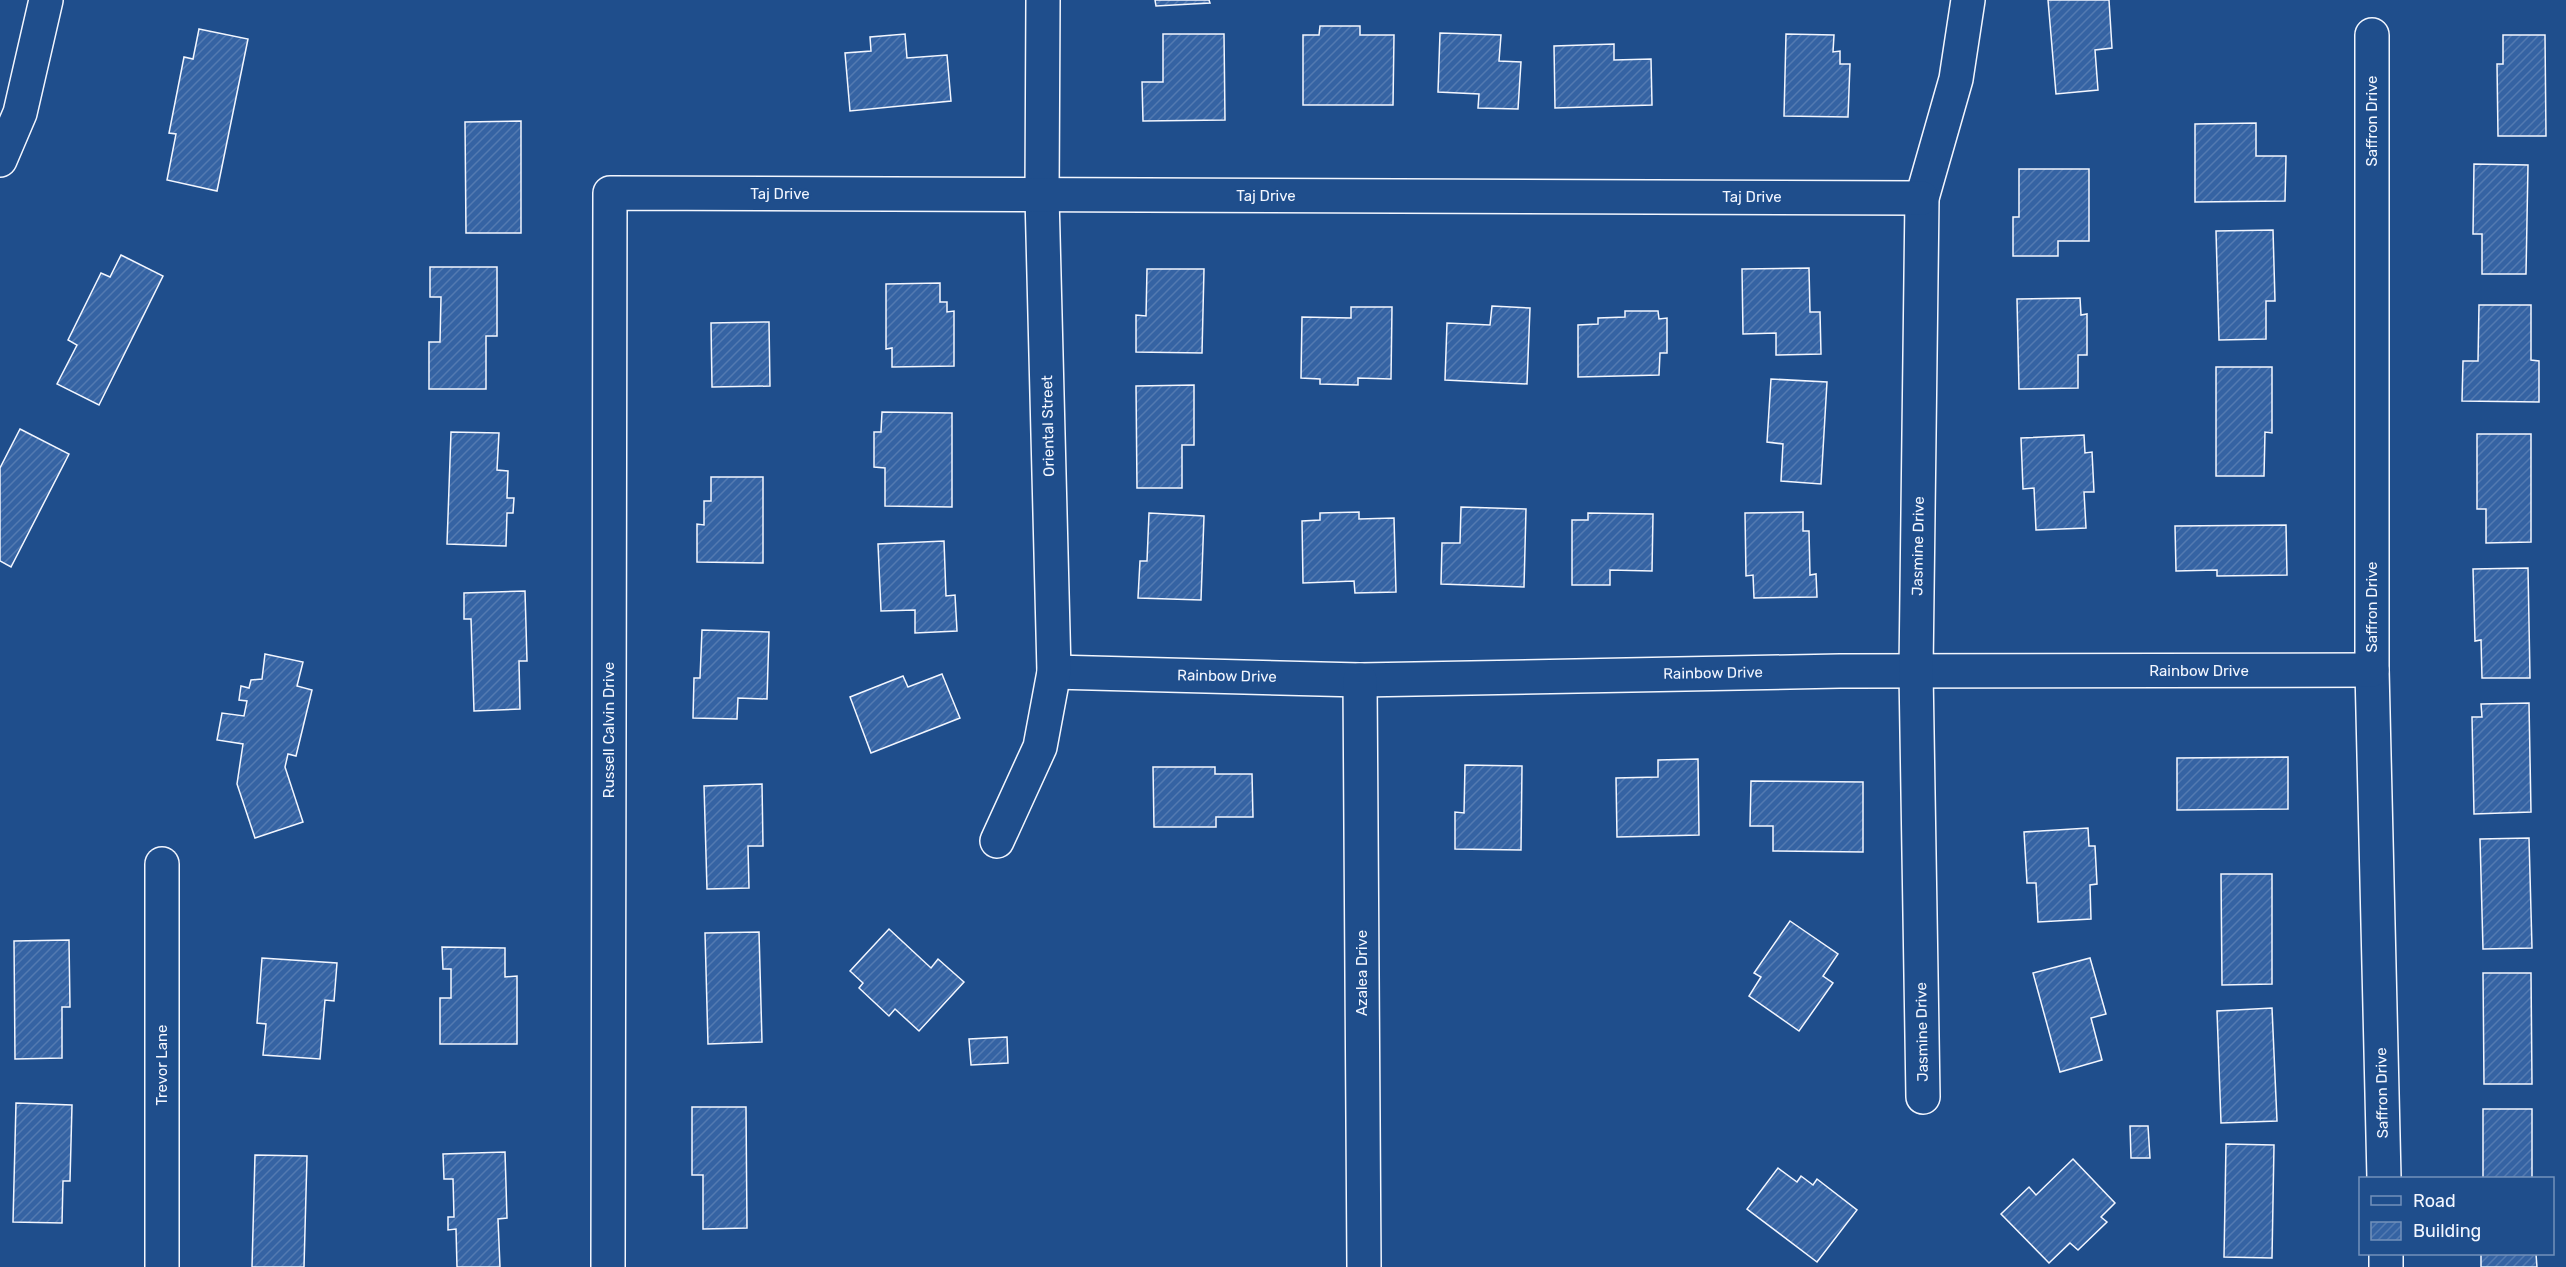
<svg xmlns="http://www.w3.org/2000/svg" width="2566" height="1267" font-family="Rubik,sans-serif">
<style>
.building{fill:url(#building-hatch);stroke:#f2f6ff;stroke-width:1.5}
.lines{fill:none;stroke-linecap:round;stroke-linejoin:round}
.street-casing{stroke:#f2f6ff;stroke-width:36}
.street{stroke:#1f4e8c;stroke-width:33}
.labels{text-anchor:middle;stroke-width:4.5;stroke-linejoin:round;paint-order:stroke}
.street-label{font-size:15px;fill:#f2f6ff;stroke:#1f4e8c}
</style>
<defs>
<pattern id="building-hatch" width="6" height="6" patternUnits="userSpaceOnUse" patternTransform="scale(1.5)"><rect width="6" height="6" fill="#3563a3"/><path d="M-1 1l2-2M0 6l6-6M5 7l2-2" fill="none" stroke="#537ab1"/></pattern>
</defs>
<rect width="100%" height="100%" fill="#1f4e8c"/>
<!-- building -->
<g class="building">
<path d="M 1155,0 L 1209,0 L 1210,3 L 1156,6 Z"/>
<path d="M 2048,0 L 2109,0 L 2112,48 L 2095,50 L 2098,90 L 2056,94 Z"/>
<path d="M 1320,26 L 1360,26 L 1360,35 L 1394,35 L 1393,105 L 1303,105 L 1303,35 L 1319,35 Z"/>
<path d="M 199,29 L 248,39 L 217,191 L 167,180 L 176,134 L 169,133 L 184,57 L 193,59 Z"/>
<path d="M 1440,33 L 1501,35 L 1499,61 L 1521,62 L 1518,109 L 1478,108 L 1479,94 L 1438,92 Z"/>
<path d="M 905,34 L 907,58 L 947,55 L 951,101 L 850,111 L 845,53 L 871,51 L 870,37 Z"/>
<path d="M 1163,34 L 1224,34 L 1225,120 L 1143,121 L 1142,82 L 1163,82 Z"/>
<path d="M 1786,34 L 1834,35 L 1833,52 L 1840,51 L 1840,64 L 1850,64 L 1848,117 L 1784,116 Z"/>
<path d="M 2503,35 L 2545,35 L 2546,136 L 2498,136 L 2497,64 L 2503,64 Z"/>
<path d="M 1614,44 L 1614,60 L 1651,59 L 1652,105 L 1555,108 L 1554,46 Z"/>
<path d="M 521,121 L 521,233 L 466,233 L 465,122 Z"/>
<path d="M 2256,123 L 2256,156 L 2286,156 L 2285,201 L 2195,202 L 2195,124 Z"/>
<path d="M 2474,164 L 2528,165 L 2526,274 L 2482,274 L 2482,234 L 2473,234 Z"/>
<path d="M 2019,169 L 2089,169 L 2089,241 L 2058,241 L 2058,256 L 2013,256 L 2013,217 L 2019,217 Z"/>
<path d="M 2273,230 L 2275,301 L 2266,301 L 2266,339 L 2219,340 L 2216,231 Z"/>
<path d="M 121,255 L 163,276 L 99,405 L 57,384 L 77,345 L 68,340 L 101,273 L 110,277 Z"/>
<path d="M 430,267 L 497,267 L 497,336 L 486,336 L 486,389 L 429,389 L 429,342 L 440,342 L 441,297 L 430,297 Z"/>
<path d="M 1809,268 L 1810,312 L 1820,312 L 1821,354 L 1776,355 L 1776,333 L 1743,334 L 1742,269 Z"/>
<path d="M 1147,269 L 1204,269 L 1202,353 L 1136,352 L 1136,315 L 1146,316 Z"/>
<path d="M 940,283 L 940,302 L 947,302 L 947,312 L 954,311 L 954,366 L 892,367 L 892,348 L 886,349 L 886,284 Z"/>
<path d="M 2080,298 L 2081,315 L 2087,314 L 2087,355 L 2078,355 L 2078,388 L 2019,389 L 2017,299 Z"/>
<path d="M 2479,305 L 2531,305 L 2531,360 L 2539,361 L 2539,402 L 2462,401 L 2463,361 L 2478,361 Z"/>
<path d="M 1492,306 L 1530,308 L 1527,384 L 1445,380 L 1447,323 L 1490,325 Z"/>
<path d="M 1351,307 L 1392,307 L 1391,379 L 1358,378 L 1358,385 L 1320,384 L 1320,379 L 1301,378 L 1302,317 L 1351,318 Z"/>
<path d="M 1625,311 L 1658,311 L 1659,319 L 1667,318 L 1667,353 L 1660,353 L 1659,375 L 1578,377 L 1578,325 L 1598,324 L 1598,318 L 1625,317 Z"/>
<path d="M 769,322 L 770,386 L 712,387 L 711,323 Z"/>
<path d="M 2216,367 L 2272,367 L 2272,433 L 2265,432 L 2264,476 L 2216,476 Z"/>
<path d="M 1771,379 L 1827,382 L 1821,484 L 1781,481 L 1783,444 L 1767,442 Z"/>
<path d="M 1194,385 L 1194,445 L 1182,445 L 1182,488 L 1137,488 L 1136,386 Z"/>
<path d="M 882,412 L 952,413 L 952,507 L 885,506 L 885,468 L 874,467 L 874,432 L 881,432 Z"/>
<path d="M 20,429 L 69,454 L 11,567 L 0,561 L 0,468 Z"/>
<path d="M 451,432 L 499,433 L 497,470 L 508,471 L 507,498 L 514,498 L 513,513 L 507,513 L 506,546 L 447,544 Z"/>
<path d="M 2477,434 L 2531,434 L 2531,542 L 2486,543 L 2486,509 L 2477,509 Z"/>
<path d="M 2084,435 L 2085,453 L 2092,452 L 2094,492 L 2084,492 L 2086,528 L 2036,530 L 2034,488 L 2023,489 L 2021,438 Z"/>
<path d="M 711,477 L 763,477 L 763,563 L 697,562 L 697,524 L 704,525 L 704,501 L 711,501 Z"/>
<path d="M 1461,507 L 1526,509 L 1524,587 L 1441,584 L 1442,543 L 1460,543 Z"/>
<path d="M 1359,512 L 1359,519 L 1394,518 L 1396,592 L 1355,593 L 1354,581 L 1303,583 L 1302,521 L 1320,520 L 1320,513 Z"/>
<path d="M 1803,512 L 1803,531 L 1809,531 L 1810,575 L 1816,574 L 1817,597 L 1754,598 L 1753,575 L 1746,576 L 1745,513 Z"/>
<path d="M 1149,513 L 1204,516 L 1201,600 L 1138,598 L 1140,561 L 1147,561 Z"/>
<path d="M 1588,513 L 1653,514 L 1652,571 L 1610,570 L 1610,585 L 1572,585 L 1572,520 L 1588,520 Z"/>
<path d="M 2286,525 L 2287,575 L 2217,576 L 2217,570 L 2176,571 L 2175,526 Z"/>
<path d="M 944,541 L 946,596 L 955,595 L 957,631 L 915,633 L 915,610 L 881,611 L 878,544 Z"/>
<path d="M 2528,568 L 2530,678 L 2482,678 L 2481,640 L 2475,641 L 2473,569 Z"/>
<path d="M 525,591 L 527,661 L 519,661 L 520,709 L 474,711 L 471,619 L 464,619 L 464,593 Z"/>
<path d="M 702,630 L 769,632 L 767,699 L 738,698 L 737,719 L 693,718 L 694,678 L 700,678 Z"/>
<path d="M 265,654 L 303,662 L 297,686 L 312,690 L 296,756 L 288,754 L 285,767 L 303,822 L 255,838 L 237,784 L 243,744 L 217,740 L 222,713 L 244,716 L 247,701 L 239,700 L 241,686 L 249,688 L 251,680 L 262,679 Z"/>
<path d="M 942,674 L 960,718 L 871,753 L 850,697 L 903,676 L 908,687 Z"/>
<path d="M 2529,703 L 2531,812 L 2474,814 L 2472,717 L 2482,717 L 2481,704 Z"/>
<path d="M 2288,757 L 2288,809 L 2177,810 L 2177,758 Z"/>
<path d="M 1698,759 L 1699,835 L 1617,837 L 1616,778 L 1658,777 L 1658,760 Z"/>
<path d="M 1465,765 L 1522,766 L 1521,850 L 1455,849 L 1455,812 L 1464,813 Z"/>
<path d="M 1153,767 L 1215,767 L 1215,774 L 1252,774 L 1253,817 L 1216,817 L 1216,827 L 1154,827 Z"/>
<path d="M 1751,781 L 1863,782 L 1863,852 L 1773,851 L 1773,826 L 1750,826 Z"/>
<path d="M 762,784 L 763,846 L 748,846 L 749,888 L 707,889 L 704,786 Z"/>
<path d="M 2088,828 L 2089,846 L 2095,846 L 2097,884 L 2090,885 L 2091,919 L 2038,922 L 2036,883 L 2027,883 L 2024,832 Z"/>
<path d="M 2529,838 L 2532,948 L 2483,949 L 2480,839 Z"/>
<path d="M 2221,874 L 2272,874 L 2272,984 L 2222,985 Z"/>
<path d="M 1790,921 L 1838,954 L 1823,976 L 1833,983 L 1799,1031 L 1749,996 L 1761,977 L 1754,973 Z"/>
<path d="M 889,929 L 931,968 L 938,959 L 964,982 L 919,1031 L 895,1009 L 889,1016 L 859,988 L 863,983 L 850,971 Z"/>
<path d="M 759,932 L 762,1042 L 708,1044 L 705,933 Z"/>
<path d="M 69,940 L 70,1007 L 62,1007 L 62,1058 L 15,1059 L 14,941 Z"/>
<path d="M 442,947 L 505,948 L 505,977 L 517,976 L 517,1044 L 440,1044 L 440,998 L 451,998 L 451,969 L 443,969 Z"/>
<path d="M 262,958 L 337,963 L 334,1001 L 325,1000 L 320,1059 L 263,1055 L 266,1024 L 257,1023 Z"/>
<path d="M 2090,958 L 2106,1014 L 2091,1018 L 2102,1060 L 2060,1072 L 2033,973 Z"/>
<path d="M 2483,973 L 2531,973 L 2532,1084 L 2484,1084 Z"/>
<path d="M 2272,1008 L 2277,1121 L 2221,1123 L 2217,1011 Z"/>
<path d="M 1007,1037 L 1008,1063 L 971,1065 L 969,1039 Z"/>
<path d="M 16,1103 L 72,1105 L 70,1181 L 63,1181 L 62,1223 L 13,1222 Z"/>
<path d="M 692,1107 L 746,1107 L 747,1228 L 703,1229 L 703,1175 L 692,1175 Z"/>
<rect x="2483" y="1109" width="49" height="69"/>
<path d="M 2130,1126 L 2148,1126 L 2150,1158 L 2131,1158 Z"/>
<path d="M 2226,1144 L 2274,1145 L 2272,1258 L 2224,1257 Z"/>
<path d="M 505,1152 L 507,1218 L 498,1219 L 500,1267 L 457,1267 L 456,1229 L 448,1230 L 448,1217 L 454,1217 L 453,1179 L 444,1179 L 443,1154 Z"/>
<path d="M 255,1155 L 307,1156 L 304,1267 L 252,1267 Z"/>
<path d="M 2073,1159 L 2115,1203 L 2101,1217 L 2107,1222 L 2078,1250 L 2070,1243 L 2049,1263 L 2001,1214 L 2029,1187 L 2036,1195 Z"/>
<path d="M 1778,1168 L 1797,1182 L 1801,1176 L 1813,1185 L 1817,1179 L 1857,1210 L 1817,1262 L 1747,1209 Z"/>
<path d="M 2481,1254 L 2536,1254 L 2537,1267 L 2481,1267 Z"/>
</g>
<g class="lines">
<defs>
<g id="street">
<path d="M 2372,35 L 2372,670 L 2384,1178"/>
<path d="M 0,160 L 20,113 L 46,0"/>
<path d="M 1054,672 L 1360,680 L 1840,671 L 2372,670"/>
<path d="M 1360,680 L 1364,1267"/>
<path d="M 997,841 L 1040,747 L 1054,672 L 1042,196 L 1043,0"/>
<path d="M 1923,1097 L 1916,671 L 1922,198 L 1956,79 L 1968,0"/>
<path d="M 2386,1254 L 2386,1267"/>
<path d="M 162,1267 L 162,864"/>
<path d="M 608,1267 L 610,193 L 1922,198"/>
</g>
</defs>
<!-- street casing -->
<use href="#street" class="street-casing"/>
<!-- street -->
<use href="#street" class="street"/>
</g>
<g class="labels">
<!-- street labels -->
<g class="street-label">
<text transform="translate(2372 121) rotate(-90)" y="5">Saffron Drive</text>
<text x="780" y="199">Taj Drive</text>
<text x="1266" y="201">Taj Drive</text>
<text x="1752" y="202">Taj Drive</text>
<text transform="translate(1048 426) rotate(-91)" y="5">Oriental Street</text>
<text transform="translate(1918 546) rotate(-89)" y="5">Jasmine Drive</text>
<text transform="translate(2372 607) rotate(-90)" y="5">Saffron Drive</text>
<text x="2199" y="676">Rainbow Drive</text>
<text transform="translate(1713 673) rotate(-1)" y="5">Rainbow Drive</text>
<text transform="translate(1227 676) rotate(1)" y="5">Rainbow Drive</text>
<text transform="translate(609 730) rotate(-90)" y="5">Russell Calvin Drive</text>
<text transform="translate(1362 973) rotate(-90)" y="5">Azalea Drive</text>
<text transform="translate(1922 1032) rotate(-91)" y="5">Jasmine Drive</text>
<text transform="translate(162 1065) rotate(-90)" y="5">Trevor Lane</text>
<text transform="translate(2382 1093) rotate(-91)" y="5">Saffron Drive</text>
</g>
</g>
<!-- legend -->
<rect x="2359" y="1177" width="195" height="78" fill="#1f4e8c" stroke="#7391ba" stroke-width="1.5"/>
<rect x="2371" y="1196" width="30" height="9" fill="#1f4e8c" stroke="#7391ba" stroke-width="1.5"/>
<text x="2413" y="1207" font-size="18" fill="#f2f6ff">Road</text>
<rect x="2371" y="1222" width="30" height="18" fill="url(#building-hatch)" stroke="#7391ba" stroke-width="1.5"/>
<text x="2413" y="1237" font-size="18" fill="#f2f6ff">Building</text>
</svg>
